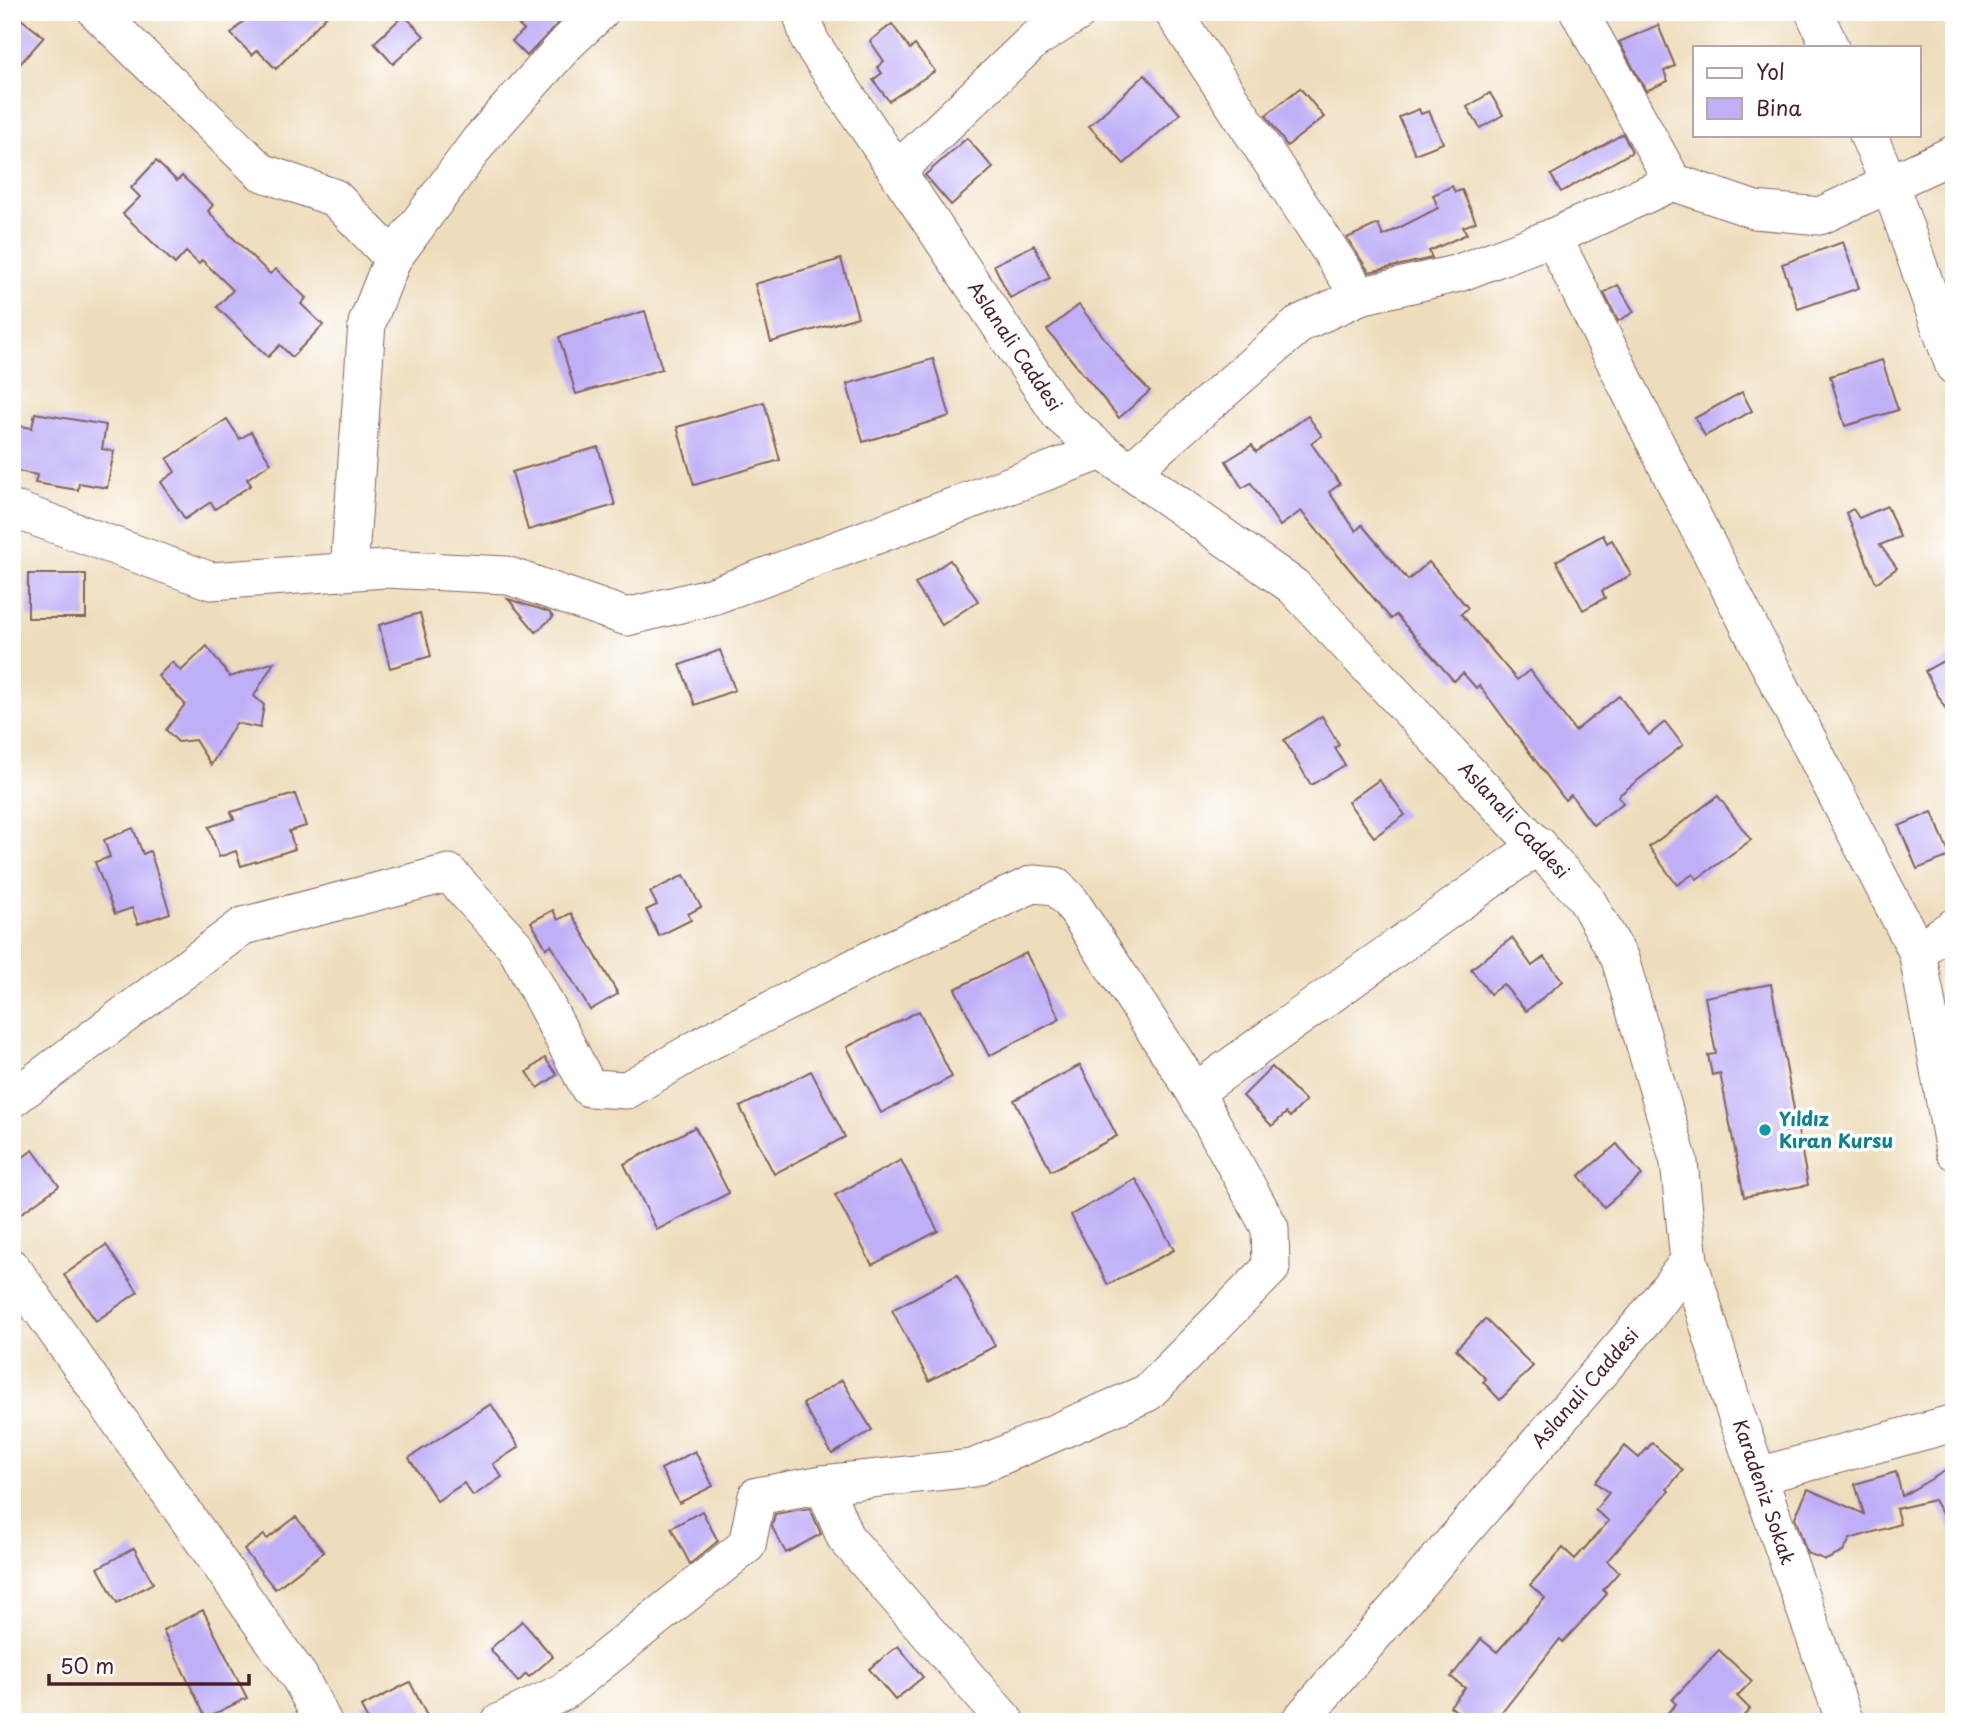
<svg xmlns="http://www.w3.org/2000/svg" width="1966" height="1734" font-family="'Playpen Sans',sans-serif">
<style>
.building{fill:#bfaff7}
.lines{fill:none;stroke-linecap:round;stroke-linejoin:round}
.minor-casing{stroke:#83625e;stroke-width:39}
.minor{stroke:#fff;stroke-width:37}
.culture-dot{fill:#0f9aa8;stroke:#fff;stroke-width:2.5}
.labels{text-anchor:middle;stroke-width:7;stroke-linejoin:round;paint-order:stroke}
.street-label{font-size:19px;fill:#4a1f2b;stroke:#fff}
.culture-label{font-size:19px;font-weight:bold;fill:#0d838f;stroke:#fff;text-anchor:start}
</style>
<rect width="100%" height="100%" fill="#fff"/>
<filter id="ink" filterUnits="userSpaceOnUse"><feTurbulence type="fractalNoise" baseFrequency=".0143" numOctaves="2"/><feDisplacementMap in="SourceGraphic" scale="14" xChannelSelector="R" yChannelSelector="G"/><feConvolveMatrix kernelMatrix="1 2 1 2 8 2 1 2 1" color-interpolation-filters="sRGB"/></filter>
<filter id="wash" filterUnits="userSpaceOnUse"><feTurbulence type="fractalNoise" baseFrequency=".00686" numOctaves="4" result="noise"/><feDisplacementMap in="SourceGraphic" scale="28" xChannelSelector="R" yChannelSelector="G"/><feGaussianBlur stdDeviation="1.57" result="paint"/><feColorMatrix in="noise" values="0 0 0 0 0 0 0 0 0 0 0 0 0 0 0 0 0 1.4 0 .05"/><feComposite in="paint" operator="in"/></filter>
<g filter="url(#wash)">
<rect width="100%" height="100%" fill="#eeddbc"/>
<g id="blocks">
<!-- building -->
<g class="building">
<path d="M 12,12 L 44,37 L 12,73 Z"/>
<path d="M 252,12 L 330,12 L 276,69 L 257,50 L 252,55 L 231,34 Z"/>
<path d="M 534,12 L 562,12 L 565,16 L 527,56 L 512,41 L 524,30 L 519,26 Z"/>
<path d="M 404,15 L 424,36 L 393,64 L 374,43 Z"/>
<path d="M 892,24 L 910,49 L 915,45 L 935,71 L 889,101 L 873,80 L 882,73 L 877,67 L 884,61 L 870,41 Z"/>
<path d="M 1658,25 L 1675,66 L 1664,71 L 1668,81 L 1646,91 L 1619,42 Z"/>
<path d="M 1145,75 L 1180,114 L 1124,164 L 1089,126 Z"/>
<path d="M 1300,88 L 1324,117 L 1287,146 L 1266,115 Z"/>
<path d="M 1490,93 L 1503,115 L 1480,128 L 1467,107 Z"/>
<path d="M 1419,109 L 1421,114 L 1429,111 L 1443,143 L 1415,154 L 1399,117 Z"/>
<path d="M 1623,134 L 1632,152 L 1561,192 L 1551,175 Z"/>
<path d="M 967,138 L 993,168 L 951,205 L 925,175 Z"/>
<path d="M 156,161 L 177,181 L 182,176 L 213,205 L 208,211 L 228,233 L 270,274 L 276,269 L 306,298 L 301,304 L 323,325 L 292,357 L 280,345 L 268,357 L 217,307 L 233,290 L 202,260 L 199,264 L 186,252 L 175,264 L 123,214 L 140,197 L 131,188 Z"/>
<path d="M 1452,186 L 1455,192 L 1462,190 L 1476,222 L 1463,227 L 1467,234 L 1429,251 L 1432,258 L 1369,272 L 1347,238 L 1378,224 L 1383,236 L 1438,208 L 1433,195 Z"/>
<path d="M 1843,242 L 1859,288 L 1798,309 L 1782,264 Z"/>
<path d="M 1034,245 L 1050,278 L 1010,298 L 994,265 Z"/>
<path d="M 841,259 L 858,317 L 771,342 L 755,284 Z"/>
<path d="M 1618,285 L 1634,312 L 1618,321 L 1604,293 Z"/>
<path d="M 1079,305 L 1129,370 L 1150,391 L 1119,418 L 1047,330 Z"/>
<path d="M 645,311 L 662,369 L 576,394 L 559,337 Z"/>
<path d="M 933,359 L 950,416 L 863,442 L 847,384 Z"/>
<path d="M 1882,360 L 1898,410 L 1845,426 L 1830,376 Z"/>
<path d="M 1742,392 L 1752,411 L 1705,436 L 1695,418 Z"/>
<path d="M 764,402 L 780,460 L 694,485 L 677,427 Z"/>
<path d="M 35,413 L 106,425 L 102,449 L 114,451 L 107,488 L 79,483 L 78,490 L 35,483 L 37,475 L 12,470 L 15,425 L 32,428 Z"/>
<path d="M 1308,416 L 1322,436 L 1311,443 L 1340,484 L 1329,492 L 1356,531 L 1362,525 L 1408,580 L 1429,562 L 1468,608 L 1461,614 L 1517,680 L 1530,670 L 1575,731 L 1619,696 L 1649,735 L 1665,722 L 1683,745 L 1618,796 L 1623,803 L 1593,825 L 1571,795 L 1565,800 L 1479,685 L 1476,688 L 1463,673 L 1454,681 L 1396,615 L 1391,619 L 1301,511 L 1280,526 L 1251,483 L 1242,488 L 1226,461 L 1252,445 L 1256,452 Z"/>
<path d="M 227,419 L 240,439 L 251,432 L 271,463 L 247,479 L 251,485 L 215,509 L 211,502 L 185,519 L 161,482 L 175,472 L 167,459 Z"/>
<path d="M 598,447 L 615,505 L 528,530 L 512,472 Z"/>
<path d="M 1887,506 L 1900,537 L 1880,545 L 1897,568 L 1876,583 L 1846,513 L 1853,509 L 1859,518 Z"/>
<path d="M 1603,535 L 1607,543 L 1612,540 L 1631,575 L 1602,591 L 1605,598 L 1583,610 L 1556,561 Z"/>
<path d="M 950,560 L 978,601 L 942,625 L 915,584 Z"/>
<rect x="28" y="574" width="58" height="44"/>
<path d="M 508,599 L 549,612 L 553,617 L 536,632 Z"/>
<path d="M 420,613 L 431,656 L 390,668 L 379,625 Z"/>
<path d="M 207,646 L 230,677 L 274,662 L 254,696 L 264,705 L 260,728 L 236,723 L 211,765 L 195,740 L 178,742 L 166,730 L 185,704 L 158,676 L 172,662 L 181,671 Z"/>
<path d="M 720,650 L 735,690 L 695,705 L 680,665 Z"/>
<path d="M 1954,655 L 1954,725 L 1925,671 Z"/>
<path d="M 1322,716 L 1339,745 L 1335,748 L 1345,765 L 1311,785 L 1284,740 Z"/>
<path d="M 1379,780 L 1405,815 L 1374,837 L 1348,802 Z"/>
<path d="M 295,794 L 306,826 L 289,831 L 295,849 L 241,866 L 236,851 L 219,857 L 209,827 L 234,819 L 231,812 Z"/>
<path d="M 1718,796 L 1751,840 L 1697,879 L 1693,874 L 1677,885 L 1649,847 Z"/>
<path d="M 1932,812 L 1950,856 L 1917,869 L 1899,826 Z"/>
<path d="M 133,828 L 143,854 L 150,851 L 170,913 L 138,924 L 132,908 L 115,914 L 95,862 L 110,857 L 104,840 Z"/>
<path d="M 684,875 L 701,907 L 688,914 L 691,920 L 659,936 L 646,910 L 657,905 L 650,892 Z"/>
<path d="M 553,910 L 558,920 L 571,913 L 618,994 L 590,1010 L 551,945 L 546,948 L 531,922 Z"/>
<path d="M 1512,938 L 1532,966 L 1544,957 L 1563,981 L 1526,1011 L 1503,984 L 1490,994 L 1471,969 Z"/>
<path d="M 1026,953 L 1060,1019 L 989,1056 L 955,989 Z"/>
<path d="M 1771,984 L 1808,1185 L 1744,1197 L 1720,1073 L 1712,1075 L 1708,1055 L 1716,1054 L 1705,997 Z"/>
<path d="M 919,1011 L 952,1077 L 881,1113 L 847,1047 Z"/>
<path d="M 545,1058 L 557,1075 L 538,1088 L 527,1072 Z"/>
<path d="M 1080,1065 L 1117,1136 L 1051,1171 L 1014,1100 Z"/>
<path d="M 1272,1067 L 1306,1101 L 1290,1117 L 1286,1113 L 1272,1126 L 1243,1096 Z"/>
<path d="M 811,1071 L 845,1137 L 774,1174 L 740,1107 Z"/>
<path d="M 695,1127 L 729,1193 L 657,1230 L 624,1164 Z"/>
<path d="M 1617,1144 L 1642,1175 L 1604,1207 L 1579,1176 Z"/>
<path d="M 33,1150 L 59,1186 L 12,1220 L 12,1165 Z"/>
<path d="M 901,1160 L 938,1231 L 872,1265 L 835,1195 Z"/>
<path d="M 1136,1179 L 1174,1250 L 1108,1285 L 1071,1215 Z"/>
<path d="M 106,1245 L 138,1292 L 96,1321 L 64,1275 Z"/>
<path d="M 957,1275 L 995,1346 L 929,1381 L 892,1310 Z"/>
<path d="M 1485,1319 L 1533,1366 L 1500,1400 L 1483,1382 L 1486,1379 L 1456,1349 Z"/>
<path d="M 842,1380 L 872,1430 L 832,1454 L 803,1404 Z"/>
<path d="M 491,1404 L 519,1447 L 493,1464 L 502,1477 L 473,1496 L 464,1483 L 437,1501 L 409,1458 Z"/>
<path d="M 1652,1443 L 1683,1470 L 1667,1489 L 1669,1491 L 1607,1561 L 1619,1572 L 1603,1590 L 1607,1594 L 1563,1642 L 1560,1639 L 1500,1715 L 1497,1713 L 1490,1722 L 1470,1722 L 1450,1706 L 1465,1688 L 1451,1677 L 1481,1639 L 1497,1652 L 1545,1598 L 1530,1585 L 1563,1548 L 1575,1559 L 1609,1521 L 1595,1510 L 1609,1493 L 1595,1482 L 1625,1446 L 1639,1458 Z"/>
<path d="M 695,1451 L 713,1486 L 679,1503 L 661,1469 Z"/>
<path d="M 1954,1466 L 1954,1535 L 1934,1500 L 1896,1509 L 1900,1524 L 1850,1539 L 1843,1552 L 1826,1560 L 1807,1553 L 1795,1517 L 1808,1489 L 1864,1514 L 1855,1484 L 1896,1472 L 1902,1496 Z"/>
<path d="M 810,1508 L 821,1534 L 786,1553 L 772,1527 L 775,1514 Z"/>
<path d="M 702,1511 L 718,1541 L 690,1564 L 671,1528 Z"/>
<path d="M 296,1517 L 324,1552 L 275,1589 L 244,1550 L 264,1535 L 267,1539 Z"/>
<path d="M 134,1548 L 153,1583 L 117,1603 L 98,1568 Z"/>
<path d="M 203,1610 L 247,1698 L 206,1718 L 163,1630 Z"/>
<path d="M 522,1621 L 553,1657 L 529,1677 L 526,1674 L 518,1682 L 490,1649 Z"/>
<path d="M 898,1646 L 923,1677 L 895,1700 L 869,1669 Z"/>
<path d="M 1719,1650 L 1752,1681 L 1737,1696 L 1750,1709 L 1738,1722 L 1659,1722 L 1676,1704 L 1672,1700 Z"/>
<path d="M 410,1682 L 430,1722 L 369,1722 L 361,1707 Z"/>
</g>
</g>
</g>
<g filter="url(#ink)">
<use href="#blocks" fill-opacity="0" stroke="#83625e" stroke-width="2"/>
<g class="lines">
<defs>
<g id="minor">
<path d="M 97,12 L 261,172 L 335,198 L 393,258"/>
<path d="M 801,12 L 810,41 L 1060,415 L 1102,451 L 1293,586 L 1585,897 L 1620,959 L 1679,1162 L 1689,1261 L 1645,1319 L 1299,1722"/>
<path d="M 1173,12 L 1360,296"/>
<path d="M 1579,12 L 1673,182"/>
<path d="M 1814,12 L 1830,47"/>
<path d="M 1868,135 L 1890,185 L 1954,366"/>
<path d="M 898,170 L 1034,40 L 1079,12"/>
<path d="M 1553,237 L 1679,490 L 1917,951"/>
<path d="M 1133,469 L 1301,323 L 1360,296 L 1459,273 L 1553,237 L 1673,182 L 1755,210 L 1820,216 L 1954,154"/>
<path d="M 12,512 L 18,511 L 211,581 L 385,569 L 506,575 L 627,617 L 713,596 L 1102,451"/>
<path d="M 349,571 L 367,323 L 393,258 L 480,140 L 568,42 L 600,12"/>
<path d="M 1954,927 L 1917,951 L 1954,1151"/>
<path d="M 12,1099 L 243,926 L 449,873 L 515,946 L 589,1088 L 627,1090 L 710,1041 L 885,952 L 1033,884 L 1056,886 L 1071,902 L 1195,1092"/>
<path d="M 1689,1261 L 1734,1408 L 1845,1722"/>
<path d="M 12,1268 L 300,1678 L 323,1722"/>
<path d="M 1758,1476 L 1954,1423"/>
<path d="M 823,1484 L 845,1537 L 1006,1722"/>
<path d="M 500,1722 L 563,1692 L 747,1545 L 757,1496 L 823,1484 L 973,1468 L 1147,1393 L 1271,1268 L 1270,1228 L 1195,1092 L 1539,845"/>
</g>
</defs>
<!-- minor casing -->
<use href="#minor" class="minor-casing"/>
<!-- minor -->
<use href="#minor" class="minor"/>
</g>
</g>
<!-- markers -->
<circle class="culture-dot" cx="1765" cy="1130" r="7"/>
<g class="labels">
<!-- street labels -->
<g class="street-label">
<text transform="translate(1015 346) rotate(56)" y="7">Aslanali Caddesi</text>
<text transform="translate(1514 820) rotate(47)" y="7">Aslanali Caddesi</text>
<text transform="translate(1585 1388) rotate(-49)" y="7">Aslanali Caddesi</text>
<text transform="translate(1764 1492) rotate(71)" y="7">Karadeniz Sokak</text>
</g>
<!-- culture labels -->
<g class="culture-label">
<text x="1779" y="1126">Yıldız<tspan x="1779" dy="22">Kıran Kursu</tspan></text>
</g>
</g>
<!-- margin -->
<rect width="1966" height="1734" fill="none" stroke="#fff" stroke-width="42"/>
<!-- legend -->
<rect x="1693" y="46" width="228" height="91" fill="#ffffff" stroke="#b7a5aa" stroke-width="2"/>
<rect x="1707" y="68" width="35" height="10" fill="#ffffff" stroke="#b7a5aa" stroke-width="2"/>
<text x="1756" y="80" font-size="21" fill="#4a1f2b">Yol</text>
<rect x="1707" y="98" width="35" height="21" fill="#bfaff7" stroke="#b7a5aa" stroke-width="2"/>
<text x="1756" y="116" font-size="21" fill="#4a1f2b">Bina</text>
<!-- scale -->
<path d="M49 1674v10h200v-10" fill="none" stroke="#4a1f2b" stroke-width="3.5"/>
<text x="60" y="1674" font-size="21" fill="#4a1f2b" stroke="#ffffff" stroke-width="5" paint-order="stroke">50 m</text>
</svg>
